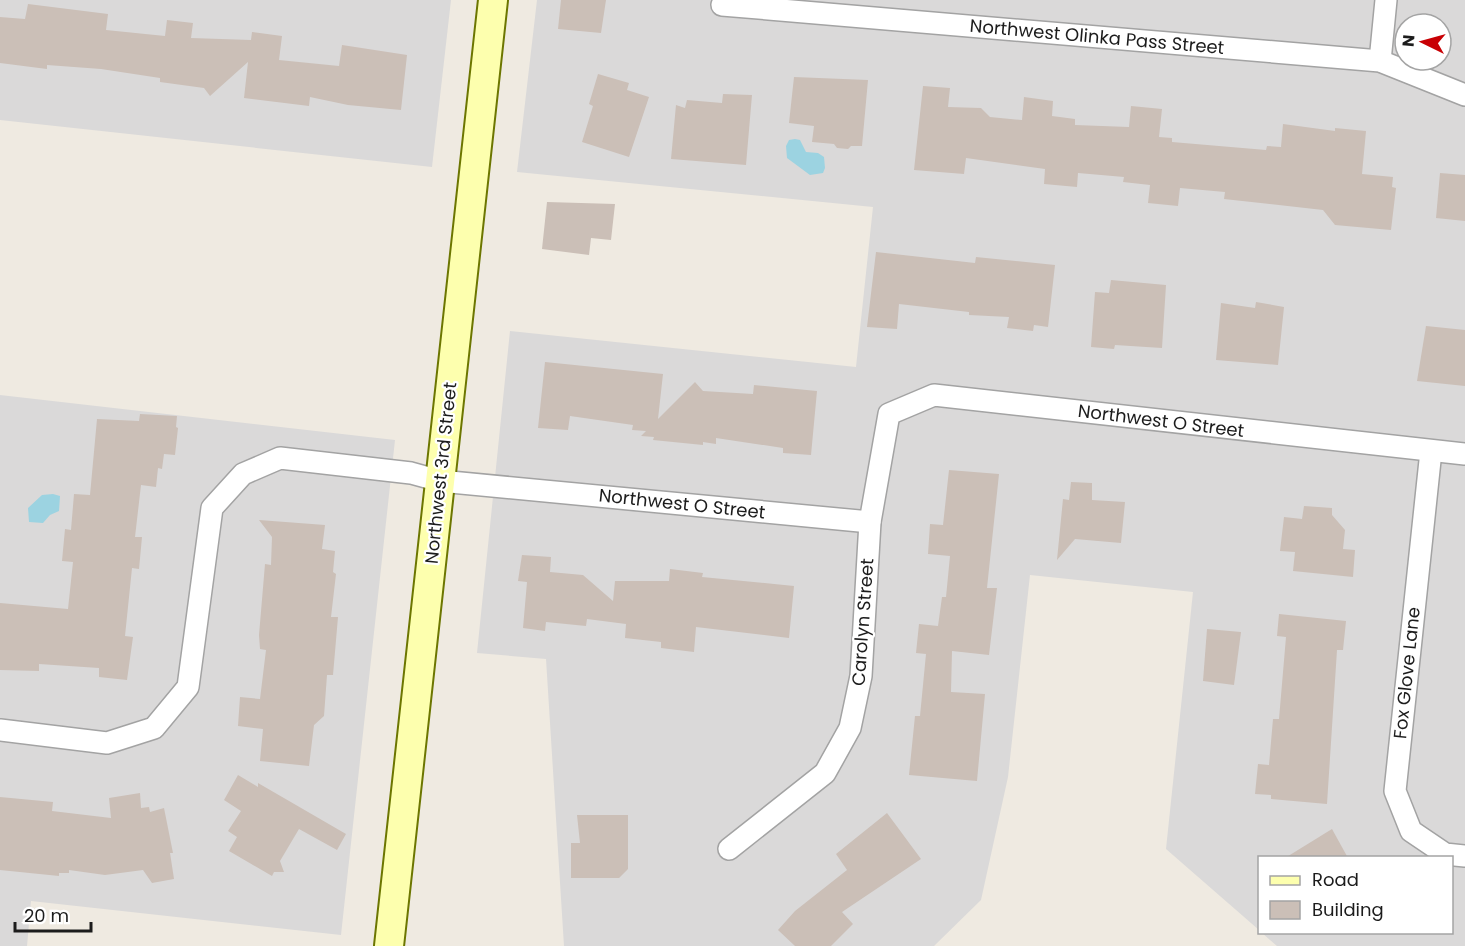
<svg xmlns="http://www.w3.org/2000/svg" width="1465" height="946" font-family="Poppins,sans-serif">
<style>
.residential{fill:#dad9d9;fill-rule:evenodd}
.water{fill:#9cd3e1}
.building{fill:#cbbfb7}
.lines{fill:none;stroke-linecap:round;stroke-linejoin:round}
.street-casing{stroke:#a3a3a3;stroke-width:24}
.secondary-casing{stroke:#6c7600;stroke-width:32}
.street{stroke:#fff;stroke-width:21}
.secondary{stroke:#fdffae;stroke-width:28}
.labels{text-anchor:middle;stroke-width:4.5;stroke-linejoin:round;paint-order:stroke}
.street-label{font-size:18px;fill:#1c1c1c;stroke:#fff}
</style>
<rect width="100%" height="100%" fill="#efeae1"/>
<!-- residential -->
<g class="residential">
<path d="M 0,0 L 451,0 L 432,167 L 0,120 Z"/>
<path d="M 537,0 L 1465,0 L 1465,946 L 1277,946 L 1262,933 L 1452,932 L 1452,858 L 1260,858 L 1259,930 L 1166,849 L 1193,592 L 1030,575 L 1008,777 L 981,900 L 934,946 L 564,946 L 546,659 L 477,653 L 510,331 L 856,367 L 873,207 L 517,172 ZM 1405,24 L 1441,24 L 1441,60 L 1405,60 Z"/>
<path d="M 0,395 L 395,440 L 341,935 L 31,901 L 27,946 L 0,946 Z"/>
</g>
<!-- water -->
<g class="water">
<path d="M 795,139 L 800,140 L 806,152 L 818,153 L 824,157 L 825,168 L 823,173 L 810,175 L 787,158 L 786,146 L 789,140 Z"/>
<path d="M 53,494 L 60,496 L 59,511 L 50,515 L 43,523 L 29,522 L 28,508 L 42,495 Z"/>
</g>
<!-- building -->
<g class="building">
<path d="M 561,0 L 606,0 L 601,33 L 558,29 Z"/>
<path d="M 28,4 L 108,14 L 106,30 L 165,36 L 167,20 L 193,23 L 191,38 L 251,40 L 252,32 L 282,36 L 279,60 L 339,66 L 342,45 L 407,55 L 401,110 L 348,105 L 310,97 L 309,106 L 244,98 L 248,62 L 210,96 L 204,88 L 160,82 L 160,78 L 101,69 L 47,65 L 47,69 L 0,63 L 0,17 L 25,19 Z"/>
<path d="M 598,74 L 629,83 L 627,90 L 649,97 L 629,157 L 582,142 L 593,106 L 589,104 Z"/>
<path d="M 794,77 L 868,80 L 862,146 L 851,146 L 848,149 L 837,148 L 834,144 L 812,142 L 814,126 L 789,123 Z"/>
<path d="M 923,86 L 950,88 L 948,107 L 981,108 L 990,117 L 1022,120 L 1024,97 L 1053,101 L 1052,116 L 1075,119 L 1075,125 L 1129,127 L 1131,106 L 1162,109 L 1159,137 L 1172,138 L 1172,142 L 1266,150 L 1267,146 L 1281,147 L 1283,124 L 1335,131 L 1335,128 L 1366,131 L 1362,174 L 1393,177 L 1392,187 L 1396,188 L 1391,230 L 1335,225 L 1323,210 L 1224,199 L 1225,192 L 1180,188 L 1178,206 L 1148,203 L 1150,185 L 1123,182 L 1124,177 L 1078,173 L 1077,187 L 1044,184 L 1045,169 L 966,158 L 964,174 L 914,170 Z"/>
<path d="M 723,94 L 752,95 L 746,165 L 671,159 L 676,105 L 685,108 L 687,100 L 722,103 Z"/>
<path d="M 1440,173 L 1465,175 L 1465,221 L 1436,218 Z"/>
<path d="M 547,202 L 615,204 L 611,240 L 591,238 L 589,255 L 542,249 Z"/>
<path d="M 876,252 L 975,263 L 976,257 L 1055,265 L 1048,327 L 1034,325 L 1033,331 L 1007,328 L 1009,317 L 969,315 L 969,312 L 899,304 L 897,329 L 867,327 Z"/>
<path d="M 1111,280 L 1166,285 L 1162,348 L 1115,345 L 1114,349 L 1091,347 L 1095,292 L 1109,293 Z"/>
<path d="M 1256,302 L 1284,307 L 1278,365 L 1216,360 L 1221,303 L 1255,308 Z"/>
<path d="M 1426,326 L 1465,330 L 1465,386 L 1417,381 Z"/>
<path d="M 545,362 L 663,374 L 658,419 L 695,382 L 703,391 L 753,394 L 754,385 L 817,391 L 811,455 L 783,453 L 783,448 L 716,438 L 716,444 L 703,442 L 703,445 L 653,440 L 654,437 L 641,436 L 646,431 L 632,430 L 633,425 L 570,416 L 568,430 L 538,428 Z"/>
<path d="M 140,414 L 177,416 L 176,427 L 178,428 L 175,455 L 164,454 L 162,469 L 158,468 L 156,487 L 141,485 L 135,537 L 142,537 L 139,569 L 132,568 L 125,636 L 133,637 L 127,680 L 99,677 L 99,668 L 39,664 L 39,671 L 0,670 L 0,603 L 68,609 L 73,562 L 62,561 L 65,529 L 71,530 L 74,494 L 90,495 L 97,419 L 139,421 Z"/>
<path d="M 949,470 L 999,474 L 987,588 L 997,588 L 989,655 L 952,651 L 951,692 L 985,694 L 977,781 L 909,775 L 915,716 L 920,716 L 926,654 L 916,653 L 919,624 L 938,626 L 942,597 L 946,597 L 950,556 L 928,554 L 930,524 L 943,525 Z"/>
<path d="M 1071,482 L 1092,483 L 1092,500 L 1125,502 L 1121,543 L 1075,539 L 1057,560 L 1063,499 L 1069,500 Z"/>
<path d="M 1304,506 L 1332,508 L 1332,515 L 1345,530 L 1343,549 L 1355,550 L 1353,577 L 1293,571 L 1295,552 L 1280,551 L 1284,517 L 1302,519 Z"/>
<path d="M 259,520 L 325,525 L 322,549 L 335,551 L 333,572 L 336,574 L 331,617 L 338,617 L 333,675 L 327,675 L 324,716 L 314,725 L 309,766 L 260,761 L 263,729 L 238,726 L 240,697 L 260,699 L 266,650 L 260,649 L 259,635 L 265,564 L 271,565 L 272,537 Z"/>
<path d="M 522,555 L 551,557 L 550,572 L 583,575 L 613,601 L 615,581 L 669,581 L 670,569 L 703,573 L 702,577 L 794,586 L 789,638 L 696,627 L 694,652 L 661,648 L 661,642 L 625,638 L 626,624 L 587,619 L 586,626 L 546,622 L 545,631 L 523,628 L 527,582 L 518,581 Z"/>
<path d="M 1279,614 L 1346,621 L 1343,650 L 1337,650 L 1327,804 L 1271,799 L 1271,795 L 1255,794 L 1258,764 L 1269,765 L 1273,719 L 1279,719 L 1286,637 L 1277,636 Z"/>
<path d="M 1207,629 L 1241,632 L 1234,685 L 1203,681 Z"/>
<path d="M 238,775 L 258,787 L 258,783 L 346,834 L 337,850 L 299,829 L 280,861 L 284,872 L 274,872 L 272,876 L 229,851 L 237,837 L 228,831 L 241,811 L 224,800 Z"/>
<path d="M 140,793 L 141,808 L 149,807 L 150,812 L 164,808 L 173,853 L 170,853 L 174,879 L 152,883 L 143,870 L 105,875 L 69,870 L 69,873 L 59,873 L 59,876 L 0,870 L 0,797 L 53,802 L 52,811 L 111,818 L 109,798 Z"/>
<path d="M 887,813 L 921,859 L 842,912 L 853,924 L 831,946 L 795,946 L 778,930 L 795,911 L 847,870 L 836,854 Z"/>
<path d="M 577,815 L 628,815 L 628,869 L 619,878 L 571,878 L 571,843 L 580,843 Z"/>
<path d="M 1332,829 L 1348,858 L 1285,858 Z"/>
</g>
<g class="lines">
<defs>
<g id="street">
<path d="M 722,5 L 1380,61 L 1465,95"/>
<path d="M 1380,61 L 1386,0"/>
<path d="M 1431,451 L 1395,791 L 1411,831 L 1445,854 L 1465,856"/>
<path d="M 0,730 L 107,743 L 154,728 L 188,687 L 212,508 L 243,474 L 280,458 L 411,473 L 440,481 L 870,522"/>
<path d="M 729,849 L 825,773 L 850,728 L 861,676 L 870,522 L 889,414 L 934,395 L 1465,454"/>
</g>
<path id="secondary" d="M 389,946 L 493,0"/>
</defs>
<!-- street casing -->
<use href="#street" class="street-casing"/>
<!-- secondary casing -->
<use href="#secondary" class="secondary-casing"/>
<!-- street -->
<use href="#street" class="street"/>
<!-- secondary -->
<use href="#secondary" class="secondary"/>
</g>
<g class="labels">
<!-- street labels -->
<g class="street-label">
<text transform="translate(1097 37) rotate(5)" y="6">Northwest Olinka Pass Street</text>
<text transform="translate(1161 421) rotate(7)" y="6">Northwest O Street</text>
<text transform="translate(441 473) rotate(-84)" y="6">Northwest 3rd Street</text>
<text transform="translate(682 504) rotate(6)" y="6">Northwest O Street</text>
<text transform="translate(863 622) rotate(-86)" y="6">Carolyn Street</text>
<text transform="translate(1407 673) rotate(-84)" y="6">Fox Glove Lane</text>
</g>
</g>
<!-- legend -->
<rect x="1258" y="856" width="195" height="78" fill="#ffffff" stroke="#a4a4a4" stroke-width="1.5"/>
<rect x="1270" y="876" width="30" height="9" fill="#fdffae" stroke="#a4a4a4" stroke-width="1.5"/>
<text x="1312" y="886" font-size="18" fill="#1c1c1c">Road</text>
<rect x="1270" y="901" width="30" height="18" fill="#cbbfb7" stroke="#a4a4a4" stroke-width="1.5"/>
<text x="1312" y="916" font-size="18" fill="#1c1c1c">Building</text>
<!-- north arrow -->
<g transform="translate(1423 42) rotate(275)"><circle r="28" fill="#ffffff" stroke="#a4a4a4" stroke-width="1.5"/>
<path d="M0-4.5L10 22L0 15L-10 22Z" fill="#c80004"/>
<text y="-9" font-size="16" font-weight="bold" text-anchor="middle" fill="#1c1c1c">N</text>
</g>
<!-- scale -->
<path d="M15 922v9h76v-9" fill="none" stroke="#1c1c1c" stroke-width="3"/>
<text x="24" y="922" font-size="18" fill="#1c1c1c" stroke="#ffffff" stroke-width="4.5" paint-order="stroke">20 m</text>
</svg>
